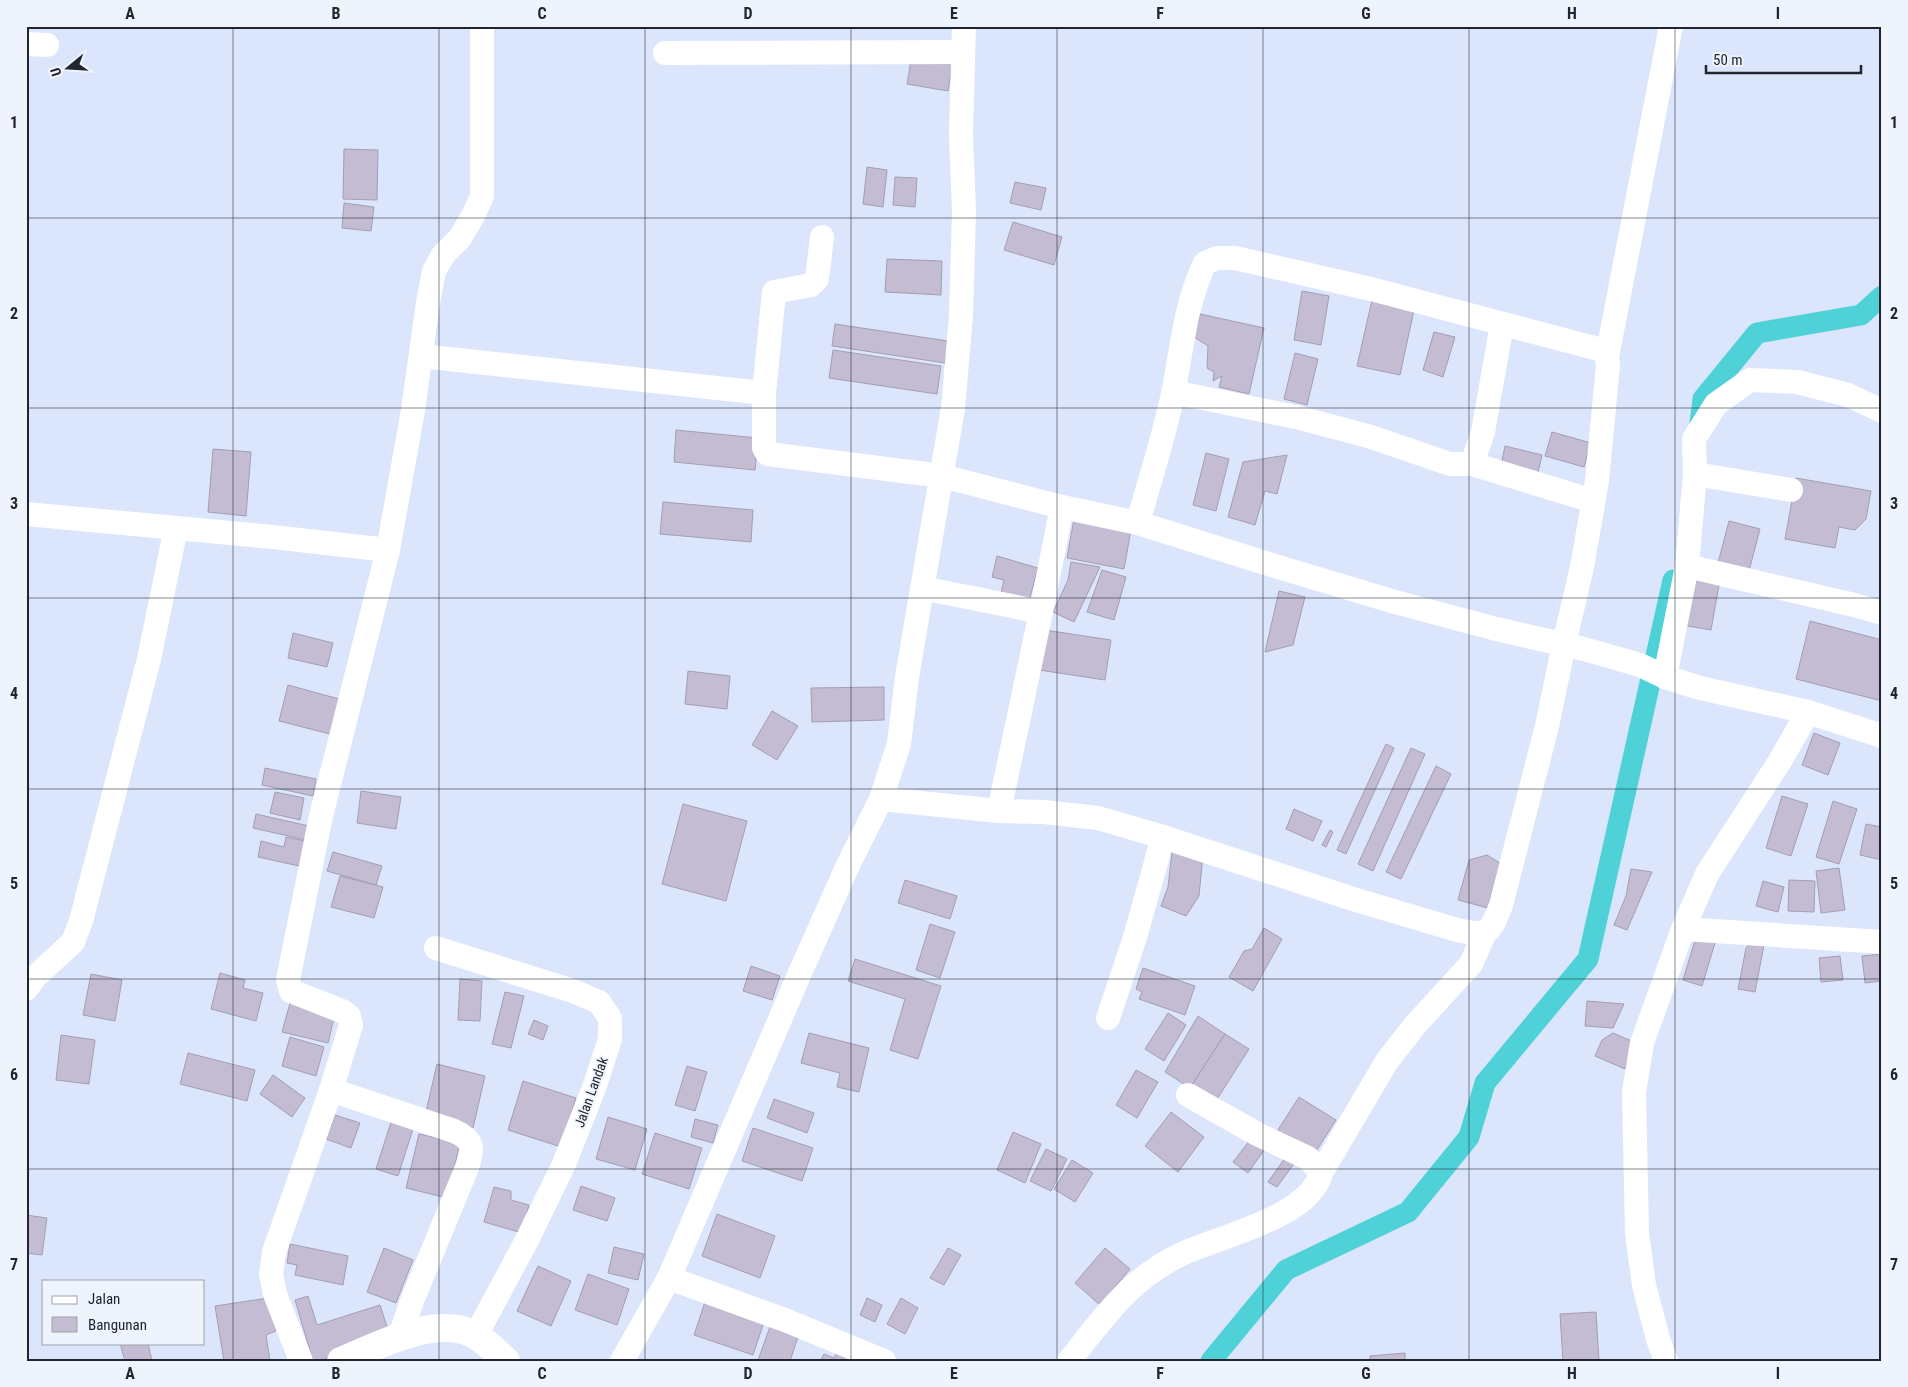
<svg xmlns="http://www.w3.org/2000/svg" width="1908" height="1387" font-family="'Roboto Condensed',sans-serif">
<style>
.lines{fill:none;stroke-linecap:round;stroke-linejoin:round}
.canal{stroke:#4ed2d8;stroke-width:21}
.building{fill:#c3bcd3;stroke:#a49db3}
.minor{stroke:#fff;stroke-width:24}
.tertiary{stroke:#fff;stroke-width:28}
.grid{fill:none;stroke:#21252d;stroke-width:1;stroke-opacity:0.55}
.labels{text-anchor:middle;stroke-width:4;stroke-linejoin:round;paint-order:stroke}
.street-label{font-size:14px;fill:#21252d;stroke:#eef3fc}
.neatline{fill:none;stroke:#21252d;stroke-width:2}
.grid-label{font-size:16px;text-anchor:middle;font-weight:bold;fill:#21252d}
</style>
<rect width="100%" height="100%" fill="#dbe6fd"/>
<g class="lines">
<!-- canal -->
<g class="canal">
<path d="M 1699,432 L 1703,399 L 1757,333 L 1861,315 L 1882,296"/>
<path d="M 1211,1361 L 1286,1270 L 1408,1212 L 1469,1137 L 1485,1083 L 1588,959 L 1673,580"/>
</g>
</g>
<!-- building -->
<g class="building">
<path d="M 912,54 L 953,61 L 948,91 L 907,84 Z"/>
<path d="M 344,149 L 378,150 L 377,200 L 343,199 Z"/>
<path d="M 867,167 L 887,170 L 883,207 L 863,204 Z"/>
<path d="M 895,177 L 917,178 L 915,207 L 893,205 Z"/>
<path d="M 1015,182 L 1046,188 L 1041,210 L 1010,203 Z"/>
<path d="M 344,203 L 374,207 L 371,231 L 342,228 Z"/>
<path d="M 1013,222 L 1062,237 L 1054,265 L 1004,250 Z"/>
<path d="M 887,259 L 942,261 L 941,295 L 885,292 Z"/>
<path d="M 1302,291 L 1329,296 L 1321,345 L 1294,340 Z"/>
<path d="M 1372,300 L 1414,310 L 1400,375 L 1357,366 Z"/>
<path d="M 1200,314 L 1264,328 L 1249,394 L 1219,387 L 1222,376 L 1213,381 L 1214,372 L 1207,368 L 1208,346 L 1194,337 Z"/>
<path d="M 835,324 L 948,341 L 945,363 L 832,346 Z"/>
<path d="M 1434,332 L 1455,337 L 1443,377 L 1423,370 Z"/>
<path d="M 833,350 L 941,366 L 937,394 L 829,378 Z"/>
<path d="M 1295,353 L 1318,359 L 1307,405 L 1284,399 Z"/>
<path d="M 676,430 L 758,438 L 755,470 L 674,462 Z"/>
<path d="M 1552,432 L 1591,443 L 1584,467 L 1545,456 Z"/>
<path d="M 1505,446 L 1542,455 L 1537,477 L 1500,470 Z"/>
<path d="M 213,449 L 251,452 L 246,516 L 208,512 Z"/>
<path d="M 1206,453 L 1229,459 L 1216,511 L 1193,505 Z"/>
<path d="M 1287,455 L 1277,494 L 1265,491 L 1255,525 L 1228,517 L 1243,462 Z"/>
<path d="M 1796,478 L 1871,491 L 1866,519 L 1855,530 L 1839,527 L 1835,548 L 1785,539 Z"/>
<path d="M 663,502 L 753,510 L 751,542 L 660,534 Z"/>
<path d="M 1074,519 L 1131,530 L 1124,569 L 1067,558 Z"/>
<path d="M 1729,521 L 1760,529 L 1749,571 L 1718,563 Z"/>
<path d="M 997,556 L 1038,568 L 1029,601 L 1001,593 L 1004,580 L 992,577 Z"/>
<path d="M 1071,562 L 1100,567 L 1074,622 L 1053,612 L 1068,580 Z"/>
<path d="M 1102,570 L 1126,577 L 1114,620 L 1087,612 Z"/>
<path d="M 1689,579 L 1719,585 L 1711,630 L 1682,625 Z"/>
<path d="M 1279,591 L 1305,597 L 1293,645 L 1265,652 Z"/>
<path d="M 1810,621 L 1882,640 L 1882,701 L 1796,679 Z"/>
<path d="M 1045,630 L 1111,640 L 1105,680 L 1039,670 Z"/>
<path d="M 293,633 L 333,643 L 327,667 L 288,658 Z"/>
<path d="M 688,671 L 730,676 L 727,709 L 685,704 Z"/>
<path d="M 288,685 L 339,699 L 330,734 L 279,721 Z"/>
<path d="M 884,687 L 884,720 L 812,722 L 811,688 Z"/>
<path d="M 772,711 L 798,726 L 777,760 L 752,745 Z"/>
<path d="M 1814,733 L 1840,743 L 1828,775 L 1802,765 Z"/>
<path d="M 1386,744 L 1394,748 L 1346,854 L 1337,850 Z"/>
<path d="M 1411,748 L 1425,754 L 1373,871 L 1358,864 Z"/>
<path d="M 1436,766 L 1451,774 L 1401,879 L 1386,872 Z"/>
<path d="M 265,768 L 316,779 L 313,796 L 262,785 Z"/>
<path d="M 361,791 L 401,797 L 396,829 L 357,823 Z"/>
<path d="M 275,792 L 304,798 L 300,820 L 270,813 Z"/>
<path d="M 1782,796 L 1808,804 L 1791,856 L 1766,848 Z"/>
<path d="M 1833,801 L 1857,809 L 1839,864 L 1816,857 Z"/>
<path d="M 683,804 L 747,821 L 726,901 L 662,884 Z"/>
<path d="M 1294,809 L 1322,821 L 1313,841 L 1286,829 Z"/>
<path d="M 256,814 L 309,826 L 306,840 L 253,828 Z"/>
<path d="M 1866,824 L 1882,827 L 1882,860 L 1860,855 Z"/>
<path d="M 1330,830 L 1333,832 L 1326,847 L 1322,845 Z"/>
<path d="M 286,837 L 305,841 L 299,866 L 258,857 L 261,841 L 284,847 Z"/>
<path d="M 333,852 L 382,866 L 376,885 L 327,871 Z"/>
<path d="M 1172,852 L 1203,855 L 1199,896 L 1186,916 L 1161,906 L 1168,887 Z"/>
<path d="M 1487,855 L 1500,863 L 1488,908 L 1458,900 L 1469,860 Z"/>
<path d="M 1839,868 L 1845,910 L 1821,913 L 1816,871 Z"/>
<path d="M 1631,869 L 1652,872 L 1627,930 L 1614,925 L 1626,896 Z"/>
<path d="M 340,876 L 383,887 L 374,918 L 331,907 Z"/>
<path d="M 905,880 L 957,896 L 950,919 L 898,903 Z"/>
<path d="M 1789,880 L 1815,881 L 1814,912 L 1788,911 Z"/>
<path d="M 1763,881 L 1784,887 L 1778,912 L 1756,906 Z"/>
<path d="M 930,924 L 955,932 L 940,978 L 916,970 Z"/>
<path d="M 1264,928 L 1282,939 L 1253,991 L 1229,977 L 1244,951 L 1252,949 Z"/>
<path d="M 1696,937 L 1715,943 L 1702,986 L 1683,980 Z"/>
<path d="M 1751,942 L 1764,945 L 1755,992 L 1738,989 L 1746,948 Z"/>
<path d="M 1882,954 L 1882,981 L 1865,983 L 1862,956 Z"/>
<path d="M 1840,956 L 1843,980 L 1821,982 L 1819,958 Z"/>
<path d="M 855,959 L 941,986 L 918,1059 L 890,1050 L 905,999 L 848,981 Z"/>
<path d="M 751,966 L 780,976 L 772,1000 L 743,991 Z"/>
<path d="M 1143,968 L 1195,986 L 1185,1015 L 1139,999 L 1142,992 L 1136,989 Z"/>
<path d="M 220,973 L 245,980 L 243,988 L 263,993 L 256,1021 L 211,1009 Z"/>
<path d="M 91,974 L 122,980 L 115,1021 L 83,1015 Z"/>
<path d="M 460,979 L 482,981 L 480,1021 L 458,1020 Z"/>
<path d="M 505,992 L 524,996 L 511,1048 L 492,1044 Z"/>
<path d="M 1587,1001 L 1624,1004 L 1613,1028 L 1585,1026 Z"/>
<path d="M 290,1003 L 335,1014 L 328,1043 L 282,1032 Z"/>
<path d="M 1168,1013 L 1186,1025 L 1164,1061 L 1145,1049 Z"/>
<path d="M 1198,1016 L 1225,1034 L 1190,1088 L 1165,1072 Z"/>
<path d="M 534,1020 L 548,1026 L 543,1040 L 528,1034 Z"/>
<path d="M 809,1033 L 869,1048 L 859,1092 L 837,1087 L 840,1073 L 801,1063 Z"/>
<path d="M 1613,1033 L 1636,1043 L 1625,1069 L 1595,1056 L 1602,1040 Z"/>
<path d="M 1225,1034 L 1249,1049 L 1214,1104 L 1190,1088 Z"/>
<path d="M 61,1035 L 95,1040 L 89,1084 L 56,1080 Z"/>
<path d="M 290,1037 L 324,1047 L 316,1076 L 282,1066 Z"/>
<path d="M 188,1053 L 255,1070 L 247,1101 L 180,1084 Z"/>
<path d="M 437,1064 L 485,1076 L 473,1128 L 425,1116 Z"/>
<path d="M 687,1066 L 707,1072 L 695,1111 L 675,1105 Z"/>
<path d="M 1136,1070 L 1158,1082 L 1137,1118 L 1116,1105 Z"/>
<path d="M 273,1075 L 305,1098 L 292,1117 L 260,1094 Z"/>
<path d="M 523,1081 L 576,1098 L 561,1147 L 508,1130 Z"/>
<path d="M 1299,1097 L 1336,1120 L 1313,1156 L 1276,1133 Z"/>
<path d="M 774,1099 L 814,1113 L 807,1133 L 767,1118 Z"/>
<path d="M 1171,1112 L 1204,1137 L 1178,1172 L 1145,1146 Z"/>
<path d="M 335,1115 L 360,1123 L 351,1148 L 326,1139 Z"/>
<path d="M 608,1117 L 647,1129 L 635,1170 L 596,1159 Z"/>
<path d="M 695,1119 L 718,1125 L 713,1143 L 691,1137 Z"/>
<path d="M 391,1122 L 413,1129 L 398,1176 L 376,1169 Z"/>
<path d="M 753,1128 L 813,1148 L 802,1181 L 742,1161 Z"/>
<path d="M 1013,1132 L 1041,1144 L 1025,1183 L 997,1170 Z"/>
<path d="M 655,1133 L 702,1148 L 689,1189 L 642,1174 Z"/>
<path d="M 419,1134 L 460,1143 L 447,1198 L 406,1188 Z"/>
<path d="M 1250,1140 L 1264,1150 L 1248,1173 L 1233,1162 Z"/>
<path d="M 1046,1149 L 1067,1159 L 1051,1191 L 1030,1181 Z"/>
<path d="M 1287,1155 L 1296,1161 L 1277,1187 L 1268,1182 Z"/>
<path d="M 1072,1160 L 1093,1173 L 1075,1202 L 1054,1189 Z"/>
<path d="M 581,1186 L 615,1198 L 607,1221 L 573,1210 Z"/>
<path d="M 494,1187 L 511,1191 L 511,1200 L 529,1205 L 522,1233 L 484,1222 Z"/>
<path d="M 717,1214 L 775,1236 L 760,1278 L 702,1256 Z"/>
<path d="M 26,1215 L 47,1218 L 42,1255 L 26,1253 Z"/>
<path d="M 290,1244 L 348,1256 L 343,1285 L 295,1275 L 297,1265 L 287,1263 Z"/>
<path d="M 614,1247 L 644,1254 L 638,1280 L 608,1273 Z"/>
<path d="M 384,1248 L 413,1260 L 396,1303 L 367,1292 Z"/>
<path d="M 948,1248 L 961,1255 L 944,1285 L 930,1278 Z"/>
<path d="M 1105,1248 L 1130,1269 L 1100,1305 L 1075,1283 Z"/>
<path d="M 538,1266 L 571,1281 L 551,1326 L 517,1311 Z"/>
<path d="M 588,1274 L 629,1289 L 617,1325 L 575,1310 Z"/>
<path d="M 308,1296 L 317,1325 L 380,1305 L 391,1339 L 318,1361 L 313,1361 L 295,1300 Z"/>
<path d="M 275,1297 L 276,1331 L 266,1335 L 270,1361 L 224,1361 L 215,1306 Z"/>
<path d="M 867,1298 L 882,1305 L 875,1322 L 860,1315 Z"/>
<path d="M 901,1298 L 918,1308 L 905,1334 L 887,1324 Z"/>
<path d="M 706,1299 L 765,1319 L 753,1355 L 694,1335 Z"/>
<path d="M 1596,1312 L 1599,1361 L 1563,1361 L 1560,1314 Z"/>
<path d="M 771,1324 L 799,1334 L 790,1361 L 758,1360 Z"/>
<path d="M 120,1343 L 148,1343 L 152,1361 L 125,1361 Z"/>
<path d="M 840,1347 L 870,1361 L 820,1361 L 824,1354 L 834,1358 Z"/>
<path d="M 1405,1353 L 1405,1361 L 1370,1361 L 1370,1356 Z"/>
</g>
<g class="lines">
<!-- minor -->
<g class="minor">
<path d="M 26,44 L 47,45"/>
<path d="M 665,53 L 962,52"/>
<path d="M 421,356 L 764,393 L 764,448 L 768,454 L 942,476 L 1062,507 L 1138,523 L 1262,562 L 1395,602 L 1496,629 L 1584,649 L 1640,665 L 1665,677 L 1700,688 L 1808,712 L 1882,736"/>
<path d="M 1607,357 L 1671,26"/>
<path d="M 1173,392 L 1296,417 L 1368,436 L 1450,464 L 1472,464 L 1483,432 L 1502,324"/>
<path d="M 764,393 L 774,292 L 811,285 L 817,279 L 822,237"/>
<path d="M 1472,464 L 1593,501"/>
<path d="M 1695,474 L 1791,490"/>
<path d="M 26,514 L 273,537 L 388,550"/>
<path d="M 1687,566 L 1854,605 L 1882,613"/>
<path d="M 922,588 L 1041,612 L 1062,507"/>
<path d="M 1665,677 L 1687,566 L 1695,474 L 1694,439 L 1716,404 L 1750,380 L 1797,382 L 1848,395 L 1882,411"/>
<path d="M 881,799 L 999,811 L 1044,812 L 1098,818 L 1163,837 L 1353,899 L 1457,930 C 1489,937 1490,933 1501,905 L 1547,726 L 1564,644 L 1582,567 L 1597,481 L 1608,365 L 1607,357 L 1602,350 L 1371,289 L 1235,258 L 1217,258 L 1205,263 C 1186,302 1182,347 1174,389 C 1165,434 1150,479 1138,523"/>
<path d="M 999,811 L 1041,612"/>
<path d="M 1683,929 L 1882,942"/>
<path d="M 436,948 L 573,991 L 599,1002 L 610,1018 L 610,1039 L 594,1088 L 564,1164 L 527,1240 L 476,1335"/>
<path d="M 26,989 L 35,977 L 73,942 L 81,921 L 149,659 L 176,528"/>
<path d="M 1108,1018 L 1136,934 L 1163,837"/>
<path d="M 331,1090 L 454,1131 C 472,1139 474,1146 468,1165 L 412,1301 L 400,1336"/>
<path d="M 1321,1173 L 1387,1061 L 1416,1024 L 1471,964 L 1485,932"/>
<path d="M 669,1278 L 785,1320 L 884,1361"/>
<path d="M 301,1361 L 275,1294 L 271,1274 L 274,1252 L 331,1090 L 351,1025 L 349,1016 L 344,1012 L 291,991 L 288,980 L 321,816 L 388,550 L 413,410 L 428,303 L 434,271 L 443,255 L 460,238 L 474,214 L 482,196 L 482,26"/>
<path d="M 622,1361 L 669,1278 L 799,975 L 849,863 L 881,799 L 899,744 L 907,677 L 953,408 L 961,316 L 964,212 L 961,135 L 964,26"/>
<path d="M 1069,1361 C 1104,1317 1131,1277 1184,1253 C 1221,1236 1310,1217 1321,1173 L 1308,1158 L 1259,1135 L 1188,1095"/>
<path d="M 1666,1361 L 1658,1339 L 1644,1285 L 1637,1233 L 1634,1092 L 1642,1043 L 1683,929 L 1707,874 L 1780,761 L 1808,712"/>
</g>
<!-- tertiary -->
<path class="tertiary" d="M 341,1361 C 377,1346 435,1315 473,1334 C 485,1340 496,1352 506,1361"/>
</g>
<!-- grid -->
<path class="grid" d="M 233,26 L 233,1361M 439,26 L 439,1361M 645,26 L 645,1361M 851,26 L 851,1361M 1057,26 L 1057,1361M 1263,26 L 1263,1361M 1469,26 L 1469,1361M 1675,26 L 1675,1361M 26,218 L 1882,218M 26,408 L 1882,408M 26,598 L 1882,598M 26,789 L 1882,789M 26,979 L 1882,979M 26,1169 L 1882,1169"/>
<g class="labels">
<!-- street labels -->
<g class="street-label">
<text transform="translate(591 1092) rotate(-70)" y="5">Jalan Landak</text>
</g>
</g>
<!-- border -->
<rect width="1908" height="1387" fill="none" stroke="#eef3fc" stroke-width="55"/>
<!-- legend -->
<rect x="42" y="1280" width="162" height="65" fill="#eef3fc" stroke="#9ca1a9"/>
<rect x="52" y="1296" width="25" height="8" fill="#ffffff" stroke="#9ca1a9"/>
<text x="88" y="1304" font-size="15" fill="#21252d">Jalan</text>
<rect x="52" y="1317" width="25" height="15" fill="#c3bcd3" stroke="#9ca1a9"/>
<text x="88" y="1330" font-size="15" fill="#21252d">Bangunan</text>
<!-- north arrow -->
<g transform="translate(68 68) rotate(252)" stroke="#eef3fc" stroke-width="4" paint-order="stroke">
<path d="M0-4L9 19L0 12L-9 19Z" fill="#21252d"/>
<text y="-8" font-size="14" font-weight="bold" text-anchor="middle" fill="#21252d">U</text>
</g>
<!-- scale -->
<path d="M1706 65v8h155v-8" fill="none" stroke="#21252d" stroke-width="2.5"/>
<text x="1713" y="65" font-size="15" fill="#21252d" stroke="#eef3fc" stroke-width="4" paint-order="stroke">50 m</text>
<rect x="28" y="28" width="1852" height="1332" class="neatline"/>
<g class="grid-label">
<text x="130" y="19">A</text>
<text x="336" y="19">B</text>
<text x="542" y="19">C</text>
<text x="748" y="19">D</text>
<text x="954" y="19">E</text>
<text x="1160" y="19">F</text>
<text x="1366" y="19">G</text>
<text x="1572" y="19">H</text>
<text x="1778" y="19">I</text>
<text x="14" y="128">1</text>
<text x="1894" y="128">1</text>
<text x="14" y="319">2</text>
<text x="1894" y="319">2</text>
<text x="14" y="509">3</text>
<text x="1894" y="509">3</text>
<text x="14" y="699">4</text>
<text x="1894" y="699">4</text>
<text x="14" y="889">5</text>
<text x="1894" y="889">5</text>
<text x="14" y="1080">6</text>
<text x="1894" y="1080">6</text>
<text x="14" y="1270">7</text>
<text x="1894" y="1270">7</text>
<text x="130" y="1379">A</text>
<text x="336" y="1379">B</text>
<text x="542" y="1379">C</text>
<text x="748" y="1379">D</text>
<text x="954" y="1379">E</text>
<text x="1160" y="1379">F</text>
<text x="1366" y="1379">G</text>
<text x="1572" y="1379">H</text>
<text x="1778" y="1379">I</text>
</g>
</svg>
